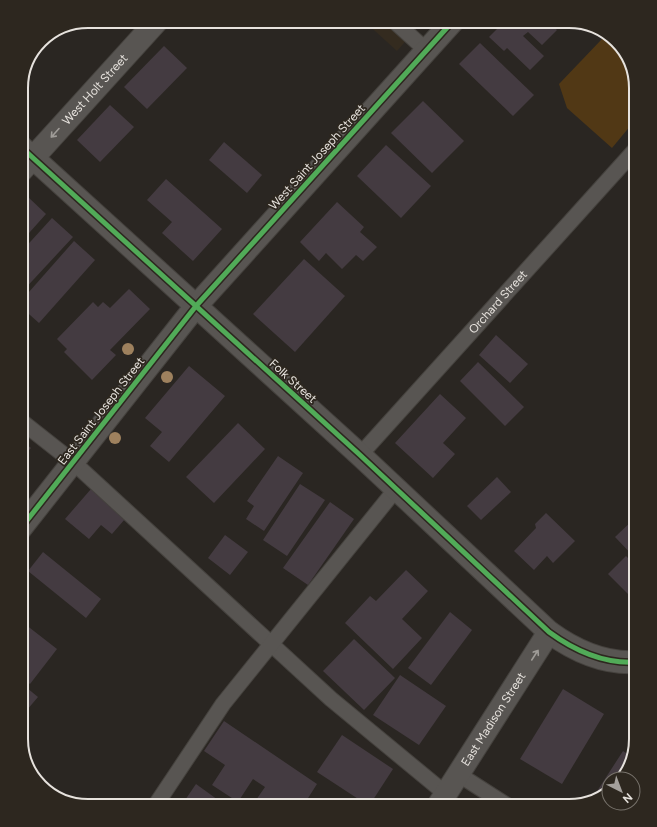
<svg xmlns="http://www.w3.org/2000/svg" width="657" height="827" font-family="Figtree,sans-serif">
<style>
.built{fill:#342b1f}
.green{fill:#513815}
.building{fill:#443b41}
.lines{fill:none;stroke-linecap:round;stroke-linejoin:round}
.service-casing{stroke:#45423e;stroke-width:17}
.minor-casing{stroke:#45423e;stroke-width:24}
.service{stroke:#585552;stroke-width:15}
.minor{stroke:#585552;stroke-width:22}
.cycleway-casing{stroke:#2d271f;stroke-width:8}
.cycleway{stroke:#51ab58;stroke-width:5}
.tree{fill:#9e815e}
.oneway{stroke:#9f9c98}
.labels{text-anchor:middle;stroke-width:3.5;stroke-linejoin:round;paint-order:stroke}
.street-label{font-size:12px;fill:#e6e2dd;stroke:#2d271f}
.rim{fill:none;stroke:#e6e2dd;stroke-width:2}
</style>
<rect width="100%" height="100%" fill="#2a2622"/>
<!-- built -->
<path class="built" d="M 364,21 L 423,21 L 397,51 Z"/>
<!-- green -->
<path class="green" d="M 602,39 L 614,41 L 625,51 L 636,88 L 636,119 L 612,148 L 567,108 L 559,84 Z"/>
<!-- building -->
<g class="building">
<path d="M 505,21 L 548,21 L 557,30 L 542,45 L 528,32 L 523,36 L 544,56 L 530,70 L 507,48 L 504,51 L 489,37 Z"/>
<path d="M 570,21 L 573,21 L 585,25 L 580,31 Z"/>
<path d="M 480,43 L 534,95 L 513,116 L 459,64 Z"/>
<path d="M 164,46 L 187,68 L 147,109 L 124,87 Z"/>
<path d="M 423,101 L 464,141 L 432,173 L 391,133 Z"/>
<path d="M 110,105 L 134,127 L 100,162 L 77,140 Z"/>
<path d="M 224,142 L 262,175 L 247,193 L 209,160 Z"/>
<path d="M 386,145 L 431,186 L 401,218 L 357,176 Z"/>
<path d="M 166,179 L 222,229 L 193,261 L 162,233 L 172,222 L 147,200 Z"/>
<path d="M 28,197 L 46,214 L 21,242 L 21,204 Z"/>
<path d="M 337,202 L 364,227 L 360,232 L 377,247 L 363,261 L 356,255 L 342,269 L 326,253 L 319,261 L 300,242 Z"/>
<path d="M 52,218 L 73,237 L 21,293 L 21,252 Z"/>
<path d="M 74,241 L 95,260 L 39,323 L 21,307 L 21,301 Z"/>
<path d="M 304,259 L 345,296 L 295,352 L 253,314 Z"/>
<path d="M 129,289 L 150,309 L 110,350 L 116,355 L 92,380 L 64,352 L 67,349 L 57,339 L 93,302 L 98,307 L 103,302 L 110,308 Z"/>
<path d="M 496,335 L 528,364 L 510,383 L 479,355 Z"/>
<path d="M 478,362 L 524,407 L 505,426 L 460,381 Z"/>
<path d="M 189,366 L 225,396 L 169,462 L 150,446 L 162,432 L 145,418 Z"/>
<path d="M 440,394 L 466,418 L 443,443 L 455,454 L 433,478 L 395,443 Z"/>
<path d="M 238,423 L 265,449 L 214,503 L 186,477 Z"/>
<path d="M 21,440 L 31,448 L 21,459 Z"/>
<path d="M 278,456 L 303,473 L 264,531 L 246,519 L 254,506 L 247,501 Z"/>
<path d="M 497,477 L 511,492 L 481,520 L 467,506 Z"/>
<path d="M 300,484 L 325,500 L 287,556 L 263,540 Z"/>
<path d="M 91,489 L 125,519 L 112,534 L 101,525 L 89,539 L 65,519 Z"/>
<path d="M 330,502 L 354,519 L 308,585 L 283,568 Z"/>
<path d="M 546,513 L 575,541 L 553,563 L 547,556 L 534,570 L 514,551 L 536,528 L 535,524 Z"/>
<path d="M 636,517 L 636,559 L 615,537 Z"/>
<path d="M 225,535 L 248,552 L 230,575 L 208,558 Z"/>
<path d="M 43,552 L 101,599 L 86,618 L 28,571 Z"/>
<path d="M 626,556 L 636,566 L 636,602 L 608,574 Z"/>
<path d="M 406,570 L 428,591 L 402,619 L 422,638 L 393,669 L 345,623 L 370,596 L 376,601 Z"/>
<path d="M 450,612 L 472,630 L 431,685 L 408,668 Z"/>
<path d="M 21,621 L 57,649 L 30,684 L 21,677 Z"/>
<path d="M 354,639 L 395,678 L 364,710 L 323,671 Z"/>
<path d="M 400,675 L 446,706 L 419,745 L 373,715 Z"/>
<path d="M 21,683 L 38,697 L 21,717 Z"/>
<path d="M 563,689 L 604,714 L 562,784 L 520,759 Z"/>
<path d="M 224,721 L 317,784 L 303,806 L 264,806 L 256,800 L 265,787 L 253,779 L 238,802 L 212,785 L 225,765 L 204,751 Z"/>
<path d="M 342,735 L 393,769 L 369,806 L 317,772 Z"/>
<path d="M 623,751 L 632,757 L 629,769 L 620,779 L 609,779 L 609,792 L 606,795 L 592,799 Z"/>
<path d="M 196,784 L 225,805 L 225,806 L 181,806 Z"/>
</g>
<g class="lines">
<defs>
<g id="service">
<path d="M 394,21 L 426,50"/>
<path d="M 21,421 L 73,462 L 331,699 L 446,794"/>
<path id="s1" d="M 360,455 L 636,149"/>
<path d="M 458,774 L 508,806"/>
<path d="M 155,806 L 223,704 L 396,489"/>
</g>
<g id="minor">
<path d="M 21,147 L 360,455 L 549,632 C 575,651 604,664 636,662"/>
<path id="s2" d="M 21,171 L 157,21"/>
<path d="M 21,528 L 196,306 L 453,21"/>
<path id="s3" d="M 438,806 L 549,632"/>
</g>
</defs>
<!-- service casing -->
<use href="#service" class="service-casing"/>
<!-- minor casing -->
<use href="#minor" class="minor-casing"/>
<!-- service -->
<use href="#service" class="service"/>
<!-- minor -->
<use href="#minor" class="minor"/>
<defs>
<g id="cycleway">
<path d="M 21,147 L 360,455 L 549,632 C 575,651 604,664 636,662"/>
<path d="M 21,528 L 196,306 L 453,21"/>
</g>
</defs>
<!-- cycleway casing -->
<use href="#cycleway" class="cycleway-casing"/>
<!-- cycleway -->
<use href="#cycleway" class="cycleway"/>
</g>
<!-- trees -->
<g class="tree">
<circle cx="128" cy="349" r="6"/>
<circle cx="167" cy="377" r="6"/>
<circle cx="115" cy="438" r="6"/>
</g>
<!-- one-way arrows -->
<defs><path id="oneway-shaft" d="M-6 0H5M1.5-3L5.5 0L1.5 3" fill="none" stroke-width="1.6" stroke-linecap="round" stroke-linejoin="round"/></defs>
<g class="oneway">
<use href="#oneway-shaft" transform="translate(55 133) rotate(132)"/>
<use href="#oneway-shaft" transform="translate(535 655) rotate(-57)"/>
</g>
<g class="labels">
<!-- street labels -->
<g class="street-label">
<text dy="4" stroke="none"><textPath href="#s2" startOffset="110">West Holt Street</textPath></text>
<text transform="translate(317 157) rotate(-48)" y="4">West Saint Joseph Street</text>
<text dy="4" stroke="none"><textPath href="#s1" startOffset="206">Orchard Street</textPath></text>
<text transform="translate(293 381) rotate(42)" y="4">Folk Street</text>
<text transform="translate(101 411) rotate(-52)" y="4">East Saint Joseph Street</text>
<text dy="4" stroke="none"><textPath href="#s3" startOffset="103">East Madison Street</textPath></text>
</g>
</g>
<!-- crop -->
<path d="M0 0H657V827H0ZM88 28H569A60 60 0 0 1 629 88V739A60 60 0 0 1 569 799H88A60 60 0 0 1 28 739V88A60 60 0 0 1 88 28Z" fill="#2d271f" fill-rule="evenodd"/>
<path class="rim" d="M88 28H569A60 60 0 0 1 629 88V739A60 60 0 0 1 569 799H88A60 60 0 0 1 28 739V88A60 60 0 0 1 88 28Z"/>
<!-- north arrow -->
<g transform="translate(621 791) rotate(138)"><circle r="19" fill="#2d271f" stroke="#77726b"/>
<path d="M0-3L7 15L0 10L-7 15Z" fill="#a4a09c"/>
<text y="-6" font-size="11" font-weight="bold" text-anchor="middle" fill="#e6e2dd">N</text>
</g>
</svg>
